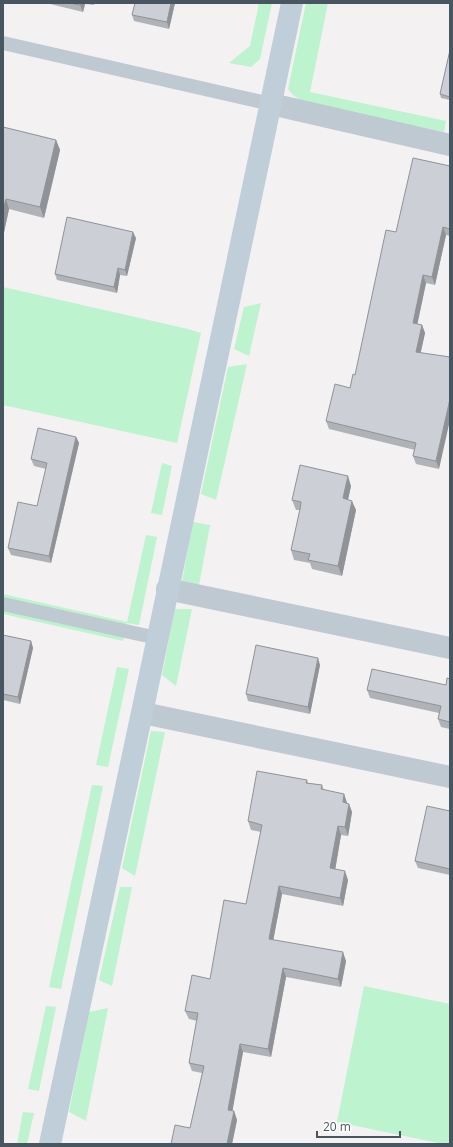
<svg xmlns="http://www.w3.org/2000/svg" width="453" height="1147" font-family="'Open Sans',sans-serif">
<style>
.green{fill:#bdf3ce}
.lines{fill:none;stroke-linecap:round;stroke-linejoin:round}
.lane{stroke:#bec9d1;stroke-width:14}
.street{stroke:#bec9d1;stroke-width:22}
.secondary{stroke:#c0ced9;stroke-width:22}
.wall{fill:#afb3b8}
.shaded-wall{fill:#8f9296}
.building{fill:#ccd0d6;stroke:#8f9296}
</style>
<rect width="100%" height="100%" fill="#f3f1f1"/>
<!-- green -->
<g class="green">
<path d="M 259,3 L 272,3 L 260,59 L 251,67 L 229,63 L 250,46 Z"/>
<path d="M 306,3 L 328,3 L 310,92 L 446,121 L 444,132 L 306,104 L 293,95 L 288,89 Z"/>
<path d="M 3,287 L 188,329 L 201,333 L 177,443 L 3,405 Z"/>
<path d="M 261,303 L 249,356 L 234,349 L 244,307 Z"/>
<path d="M 247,364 L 216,500 L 201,494 L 228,367 Z"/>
<path d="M 162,463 L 172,466 L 162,515 L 151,513 Z"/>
<path d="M 193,522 L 210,525 L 199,585 L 182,582 Z"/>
<path d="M 146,535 L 157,537 L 139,625 L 127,623 L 123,641 L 3,614 L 3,594 L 127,622 Z"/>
<path d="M 175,609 L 192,609 L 176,686 L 162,675 Z"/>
<path d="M 117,667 L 129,669 L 108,767 L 96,765 Z"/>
<path d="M 151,731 L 165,732 L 135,876 L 122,868 Z"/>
<path d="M 92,785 L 103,786 L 61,989 L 49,987 Z"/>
<path d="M 120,887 L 132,887 L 112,986 L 99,980 Z"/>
<path d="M 364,986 L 450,1004 L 450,1144 L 443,1144 L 337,1122 Z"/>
<path d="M 46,1006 L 56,1007 L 39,1091 L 28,1089 Z"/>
<path d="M 108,1008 L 86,1121 L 69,1112 L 89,1012 Z"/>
<path d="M 23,1112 L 34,1113 L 27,1144 L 17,1144 Z"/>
</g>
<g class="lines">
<!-- lane -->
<g class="lane">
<path d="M 3,43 L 271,104"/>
<path d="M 3,604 L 157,638"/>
</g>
<!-- street -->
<g class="street">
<path d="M 271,104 L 450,145"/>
<path d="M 167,589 L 450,648"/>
<path d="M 143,713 L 450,777"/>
</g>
<!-- secondary -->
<path class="secondary" d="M 50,1144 C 132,764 211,383 292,3"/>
</g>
<!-- wall -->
<g class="wall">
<path d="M 46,3 L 95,3 L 94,5 L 85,4 L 83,12 Z"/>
<path d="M 175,3 L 169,29 L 134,21 L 132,15 Z"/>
<path d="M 450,50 L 450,100 L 441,98 L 440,94 Z"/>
<path d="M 3,127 L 56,140 L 60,150 L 44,218 L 9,209 L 3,237 Z"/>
<path d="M 450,166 L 450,236 L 446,235 L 435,285 L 426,283 L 417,324 L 422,325 L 425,333 L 421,352 L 439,469 L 416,464 L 413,456 L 415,450 L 329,429 L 326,421 L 350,388 L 355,375 L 396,232 Z"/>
<path d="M 136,238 L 127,276 L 120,275 L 117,293 L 57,280 L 55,274 Z"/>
<path d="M 76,437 L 79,443 L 51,563 L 11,555 L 8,548 L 37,506 L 46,469 L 34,466 L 31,459 Z"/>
<path d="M 351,486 L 348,500 L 356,510 L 342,576 L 312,569 L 310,563 L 294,560 L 291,550 L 300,510 L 296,510 L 292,500 Z"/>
<path d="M 3,635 L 31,641 L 33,648 L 20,704 L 3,700 Z"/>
<path d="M 320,665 L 310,714 L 248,701 L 246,694 Z"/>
<path d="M 450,679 L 450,729 L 441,727 L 438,719 L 439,713 L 370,698 L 367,690 L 446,685 Z"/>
<path d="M 307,780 L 308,783 L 322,785 L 324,790 L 344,794 L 347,803 L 349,804 L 352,812 L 348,836 L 341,835 L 335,869 L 348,880 L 343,906 L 282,894 L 273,940 L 346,961 L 341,987 L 286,977 L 271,1057 L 243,1052 L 232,1111 L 234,1111 L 237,1120 L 232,1144 L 171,1144 L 190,1128 L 202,1073 L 192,1071 L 189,1063 L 197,1021 L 189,1019 L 185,1011 L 210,979 L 246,904 L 261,832 L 251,830 L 248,821 Z"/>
<path d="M 450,811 L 450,875 L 418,868 L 415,861 Z"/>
</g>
<!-- shaded-wall -->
<g class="shaded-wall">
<path d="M 81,3 L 84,3 L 85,4 L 83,12 L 80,5 Z"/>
<path d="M 171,3 L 175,3 L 169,29 L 167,22 Z"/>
<path d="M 56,140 L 60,150 L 44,218 L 40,207 Z"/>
<path d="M 6,199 L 9,209 L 3,237 L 3,210 Z"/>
<path d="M 443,227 L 446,235 L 435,285 L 432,277 Z"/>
<path d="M 133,232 L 136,238 L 127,276 L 125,270 Z"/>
<path d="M 118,268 L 120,275 L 117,293 L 114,287 Z"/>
<path d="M 423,275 L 426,283 L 416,331 L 413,323 Z"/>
<path d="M 422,325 L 425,333 L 419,359 L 416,352 Z"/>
<path d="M 450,399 L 450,420 L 439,469 L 436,461 Z"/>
<path d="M 76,437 L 79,443 L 51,563 L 49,556 Z"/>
<path d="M 348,476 L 351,486 L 346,508 L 343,498 Z"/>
<path d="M 352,501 L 356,510 L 342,576 L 338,566 Z"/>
<path d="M 31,641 L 33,648 L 20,704 L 18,697 Z"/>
<path d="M 318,658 L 320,665 L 310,714 L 308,707 Z"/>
<path d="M 344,794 L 347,803 L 346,811 L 343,802 Z"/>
<path d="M 349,804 L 352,812 L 348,836 L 345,827 Z"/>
<path d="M 338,826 L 341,835 L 334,877 L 330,868 Z"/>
<path d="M 345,871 L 348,880 L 343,906 L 340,898 Z"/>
<path d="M 279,886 L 282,894 L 272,947 L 269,939 Z"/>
<path d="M 343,952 L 346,961 L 341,987 L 338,979 Z"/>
<path d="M 283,968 L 286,977 L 271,1057 L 268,1049 Z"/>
<path d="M 240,1044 L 243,1052 L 231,1119 L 228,1110 Z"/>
<path d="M 234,1111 L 237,1120 L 232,1144 L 227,1144 Z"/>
</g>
<!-- building -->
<g class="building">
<path d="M 70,3 L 81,3 L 80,5 Z"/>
<path d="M 135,3 L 171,3 L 167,22 L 132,15 Z"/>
<path d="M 450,50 L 450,97 L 440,94 Z"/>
<path d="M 3,127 L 56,140 L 40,207 L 6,199 L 3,210 Z"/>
<path d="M 413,158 L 450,166 L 450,229 L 443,227 L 432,277 L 423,275 L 413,323 L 422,325 L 416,352 L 450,357 L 450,399 L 436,461 L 413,456 L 416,443 L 326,421 L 335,384 L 350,388 L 353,374 L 355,375 L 386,230 L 396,232 Z"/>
<path d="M 67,217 L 133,232 L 125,270 L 118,268 L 114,287 L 55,274 Z"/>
<path d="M 38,428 L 76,437 L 49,556 L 8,548 L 18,502 L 37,506 L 47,463 L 31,459 Z"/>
<path d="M 300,465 L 348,476 L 343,498 L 352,501 L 338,566 L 308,560 L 310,554 L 291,550 L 300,509 L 301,502 L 292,500 Z"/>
<path d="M 3,635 L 31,641 L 18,697 L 3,694 Z"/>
<path d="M 256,645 L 318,658 L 308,707 L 246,694 Z"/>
<path d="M 372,669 L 446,685 L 447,678 L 450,679 L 450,722 L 438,719 L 441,706 L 367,690 Z"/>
<path d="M 257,771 L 307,780 L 306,783 L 322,785 L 321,789 L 344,794 L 343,802 L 349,804 L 345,827 L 338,826 L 330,868 L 345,871 L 340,898 L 279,886 L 269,939 L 343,952 L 338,979 L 283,968 L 268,1049 L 240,1044 L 228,1110 L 234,1111 L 227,1144 L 171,1144 L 175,1125 L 190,1128 L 204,1066 L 189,1063 L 198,1013 L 185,1011 L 192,975 L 210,979 L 224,900 L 246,904 L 262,825 L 248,821 Z"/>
<path d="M 427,806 L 450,811 L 450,869 L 415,861 Z"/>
</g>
<!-- border -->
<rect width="453" height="1147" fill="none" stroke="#475660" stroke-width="8"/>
<!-- scale -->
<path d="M317 1131v6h83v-6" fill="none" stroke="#475660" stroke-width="2"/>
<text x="323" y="1131" font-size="12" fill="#475660" stroke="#ffffff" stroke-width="3" paint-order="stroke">20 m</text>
</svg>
